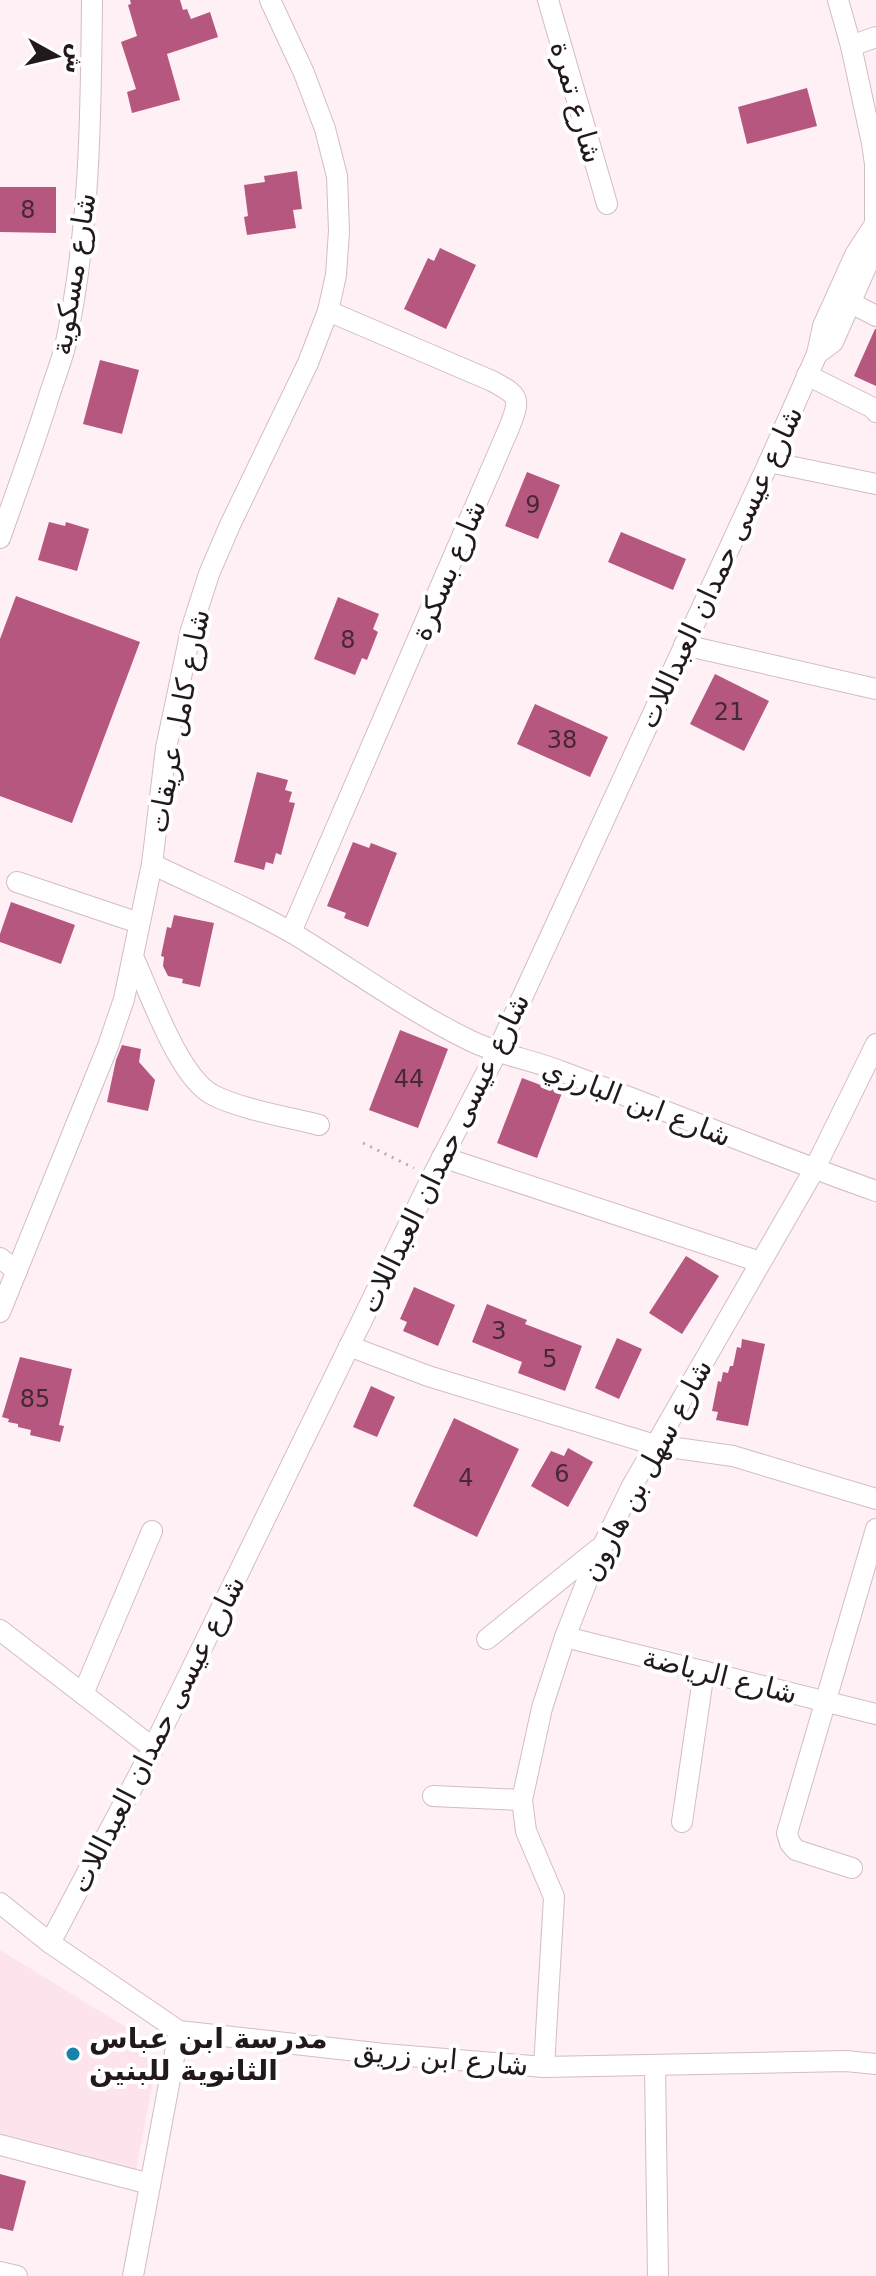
<svg xmlns="http://www.w3.org/2000/svg" width="876" height="2276" font-family="'DejaVu Sans',Cairo,sans-serif">
<style>
.built{fill:#fde4ec}
.building{fill:#b5577f}
.lines{fill:none;stroke-linecap:round;stroke-linejoin:round}
.minor-casing{stroke:#d3bdc4;stroke-width:22}
.path{stroke:#b8abb0;stroke-width:3;stroke-dasharray:2 6;stroke-linecap:butt}
.minor{stroke:#fff;stroke-width:20}
.poi-dot{fill:#1782ab;stroke:#fff;stroke-width:3}
.labels{text-anchor:middle;stroke-width:8;stroke-linejoin:round;paint-order:stroke}
.number-label{font-size:24px;fill:#472835}
.street-label{font-size:28px;fill:#22191c;stroke:#fff}
.poi-label{font-size:28px;font-weight:bold;fill:#22191c;stroke:#fff;text-anchor:start}
</style>
<rect width="100%" height="100%" fill="#fef0f5"/>
<!-- built -->
<path class="built" d="M 0,1950 L 139,2035 L 155,2073 L 136,2169 L 0,2135 Z"/>
<!-- building -->
<g class="building">
<path d="M 130,0 L 180,0 L 183,10 L 187,9 L 191,19 L 210,12 L 218,37 L 167,54 L 180,100 L 132,113 L 127,92 L 136,89 L 121,42 L 137,36 L 128,5 L 131,4 Z"/>
<path d="M 807,88 L 817,126 L 747,144 L 738,107 Z"/>
<path d="M 297,171 L 302,209 L 293,210 L 296,228 L 247,235 L 244,217 L 248,216 L 244,185 L 265,182 L 264,176 Z"/>
<path d="M 0,187 L 56,187 L 56,233 L 0,232 Z"/>
<path d="M 440,248 L 476,265 L 446,329 L 404,309 L 428,258 L 434,261 Z"/>
<path d="M 875,329 L 876,329 L 876,386 L 854,376 Z"/>
<path d="M 100,360 L 139,370 L 122,434 L 83,424 Z"/>
<path d="M 527,472 L 560,485 L 538,539 L 505,526 Z"/>
<path d="M 49,522 L 65,526 L 66,522 L 89,529 L 77,571 L 38,560 Z"/>
<path d="M 621,532 L 686,559 L 673,590 L 608,562 Z"/>
<path d="M 16,596 L 140,642 L 72,823 L 0,796 L 0,639 Z"/>
<path d="M 338,597 L 379,614 L 373,629 L 378,632 L 367,660 L 362,658 L 355,675 L 314,659 Z"/>
<path d="M 715,674 L 769,701 L 744,751 L 690,724 Z"/>
<path d="M 535,704 L 608,737 L 590,777 L 517,744 Z"/>
<path d="M 257,772 L 288,780 L 285,790 L 292,792 L 289,802 L 295,803 L 281,855 L 276,853 L 273,864 L 266,862 L 264,870 L 234,862 Z"/>
<path d="M 353,842 L 369,848 L 371,843 L 397,853 L 368,927 L 344,918 L 346,913 L 327,906 Z"/>
<path d="M 11,902 L 75,925 L 61,964 L 0,942 L 0,934 Z"/>
<path d="M 174,915 L 214,923 L 200,987 L 182,983 L 183,979 L 168,976 L 163,966 L 164,957 L 161,956 L 167,927 L 171,928 Z"/>
<path d="M 400,1030 L 448,1049 L 418,1128 L 369,1110 Z"/>
<path d="M 122,1045 L 141,1049 L 139,1062 L 155,1080 L 148,1111 L 107,1102 L 116,1060 Z"/>
<path d="M 522,1078 L 562,1093 L 537,1158 L 497,1143 Z"/>
<path d="M 686,1256 L 719,1276 L 682,1334 L 649,1313 Z"/>
<path d="M 414,1287 L 455,1305 L 438,1346 L 403,1331 L 407,1322 L 400,1319 Z"/>
<path d="M 487,1304 L 527,1320 L 525,1324 L 582,1346 L 565,1391 L 518,1373 L 522,1362 L 472,1342 Z"/>
<path d="M 617,1338 L 642,1349 L 619,1399 L 595,1388 Z"/>
<path d="M 742,1339 L 765,1344 L 748,1426 L 716,1420 L 718,1412 L 712,1411 L 718,1381 L 721,1382 L 723,1372 L 728,1373 L 730,1366 L 733,1366 L 737,1347 L 741,1348 Z"/>
<path d="M 20,1357 L 72,1369 L 59,1425 L 64,1426 L 60,1442 L 30,1435 L 31,1430 L 18,1427 L 18,1424 L 8,1422 L 9,1419 L 2,1417 Z"/>
<path d="M 371,1386 L 395,1397 L 377,1437 L 353,1427 Z"/>
<path d="M 454,1418 L 519,1449 L 477,1537 L 413,1506 Z"/>
<path d="M 568,1448 L 593,1462 L 568,1507 L 531,1486 L 551,1451 L 564,1456 Z"/>
<path d="M 0,2174 L 26,2181 L 13,2231 L 0,2228 Z"/>
</g>
<g class="lines">
<defs>
<g id="minor">
<path d="M 548,0 L 607,204"/>
<path d="M 851,46 L 876,37"/>
<path d="M 851,303 L 876,316"/>
<path d="M 817,354 L 833,342 L 870,258 L 875,233 L 875,164 L 872,143 L 851,46 L 838,0"/>
<path d="M 807,375 L 873,408 L 876,412"/>
<path d="M 769,462 L 876,484"/>
<path d="M 0,538 C 17,490 35,442 50,393 C 55,378 61,362 65,347 C 90,232 91,116 92,0"/>
<path d="M 684,645 L 876,689"/>
<path d="M 152,864 C 199,887 248,907 294,934 C 352,969 409,1011 471,1041 C 500,1055 533,1060 563,1072 C 668,1111 771,1154 876,1191"/>
<path d="M 17,882 L 139,923"/>
<path d="M 291,932 L 509,428 C 521,398 520,396 492,381 L 328,311"/>
<path d="M 134,959 C 150,993 179,1078 213,1095 C 240,1109 288,1117 319,1125"/>
<path d="M 442,1157 L 760,1262"/>
<path d="M 0,1258 L 17,1271"/>
<path d="M 0,1312 L 108,1046 L 124,999 L 152,864 L 166,748 L 191,630 L 209,574 L 230,525 L 308,363 L 328,311 L 336,275 L 339,231 L 337,176 L 325,129 L 304,73 L 270,0"/>
<path d="M 349,1346 L 428,1376 L 655,1445 L 733,1456 L 876,1499"/>
<path d="M 0,1630 L 153,1748"/>
<path d="M 565,1637 L 876,1714"/>
<path d="M 487,1639 L 598,1549"/>
<path d="M 83,1694 L 152,1531"/>
<path d="M 433,1796 L 522,1800"/>
<path d="M 682,1822 L 704,1671"/>
<path d="M 852,1868 L 796,1850 L 790,1843 L 787,1833 L 876,1529"/>
<path d="M 0,1903 L 50,1943 L 179,2031 L 384,2054 L 544,2067 L 846,2061 L 876,2064"/>
<path d="M 50,1943 L 153,1748 L 432,1177 L 497,1052 L 769,462 L 817,354 L 823,326 L 855,255 L 875,224"/>
<path d="M 655,2066 L 658,2276"/>
<path d="M 544,2067 L 554,1897 L 526,1831 L 522,1800 L 542,1708 L 565,1637 L 592,1568 L 632,1486 L 814,1170 L 876,1044"/>
<path d="M 0,2145 L 150,2184"/>
<path d="M 0,2272 L 17,2276"/>
<path d="M 133,2276 L 179,2031"/>
</g>
</defs>
<!-- minor casing -->
<use href="#minor" class="minor-casing"/>
<!-- path -->
<path class="path" d="M 363,1143 L 414,1168"/>
<!-- minor -->
<use href="#minor" class="minor"/>
</g>
<!-- markers -->
<circle class="poi-dot" cx="73" cy="2054" r="8"/>
<g class="labels">
<!-- number labels -->
<g class="number-label">
<text x="28" y="218">8</text>
<text x="533" y="513">9</text>
<text x="348" y="648">8</text>
<text x="729" y="720">21</text>
<text x="562" y="748">38</text>
<text x="409" y="1087">44</text>
<text x="499" y="1339">3</text>
<text x="550" y="1367">5</text>
<text x="35" y="1407">85</text>
<text x="562" y="1482">6</text>
<text x="466" y="1486">4</text>
</g>
<!-- street labels -->
<g class="street-label">
<text transform="translate(577 102) rotate(74)" y="10">شارع تمرة</text>
<text transform="translate(73 274) rotate(-81)" y="10">شارع مسكوية</text>
<text transform="translate(720 567) rotate(-65)" y="10">شارع عيسى حمدان العبداللات</text>
<text transform="translate(448 570) rotate(-67)" y="10">شارع بسكرة</text>
<text transform="translate(178 721) rotate(-79)" y="10">شارع كامل عريقات</text>
<text transform="translate(637 1102) rotate(21)" y="10">شارع ابن البارزي</text>
<text transform="translate(444 1153) rotate(-64)" y="10">شارع عيسى حمدان العبداللات</text>
<text transform="translate(646 1470) rotate(-62)" y="10">شارع سهل بن هارون</text>
<text transform="translate(720 1675) rotate(14)" y="10">شارع الرياضة</text>
<text transform="translate(157 1734) rotate(-63)" y="10">شارع عيسى حمدان العبداللات</text>
<text transform="translate(441 2058) rotate(5)" y="10">شارع ابن زريق</text>
</g>
<!-- poi labels -->
<g class="poi-label">
<text x="89" y="2048">مدرسة ابن عباس<tspan x="89" dy="32">الثانوية للبنين</tspan></text>
</g>
</g>
<!-- north arrow -->
<g transform="translate(56 56) rotate(98)" stroke="#ffffff" stroke-width="6" paint-order="stroke">
<path d="M0-6L14 30L0 20L-14 30Z" fill="#22191c"/>
<text y="-12" font-size="22" font-weight="bold" text-anchor="middle" fill="#22191c">ش</text>
</g>
</svg>
